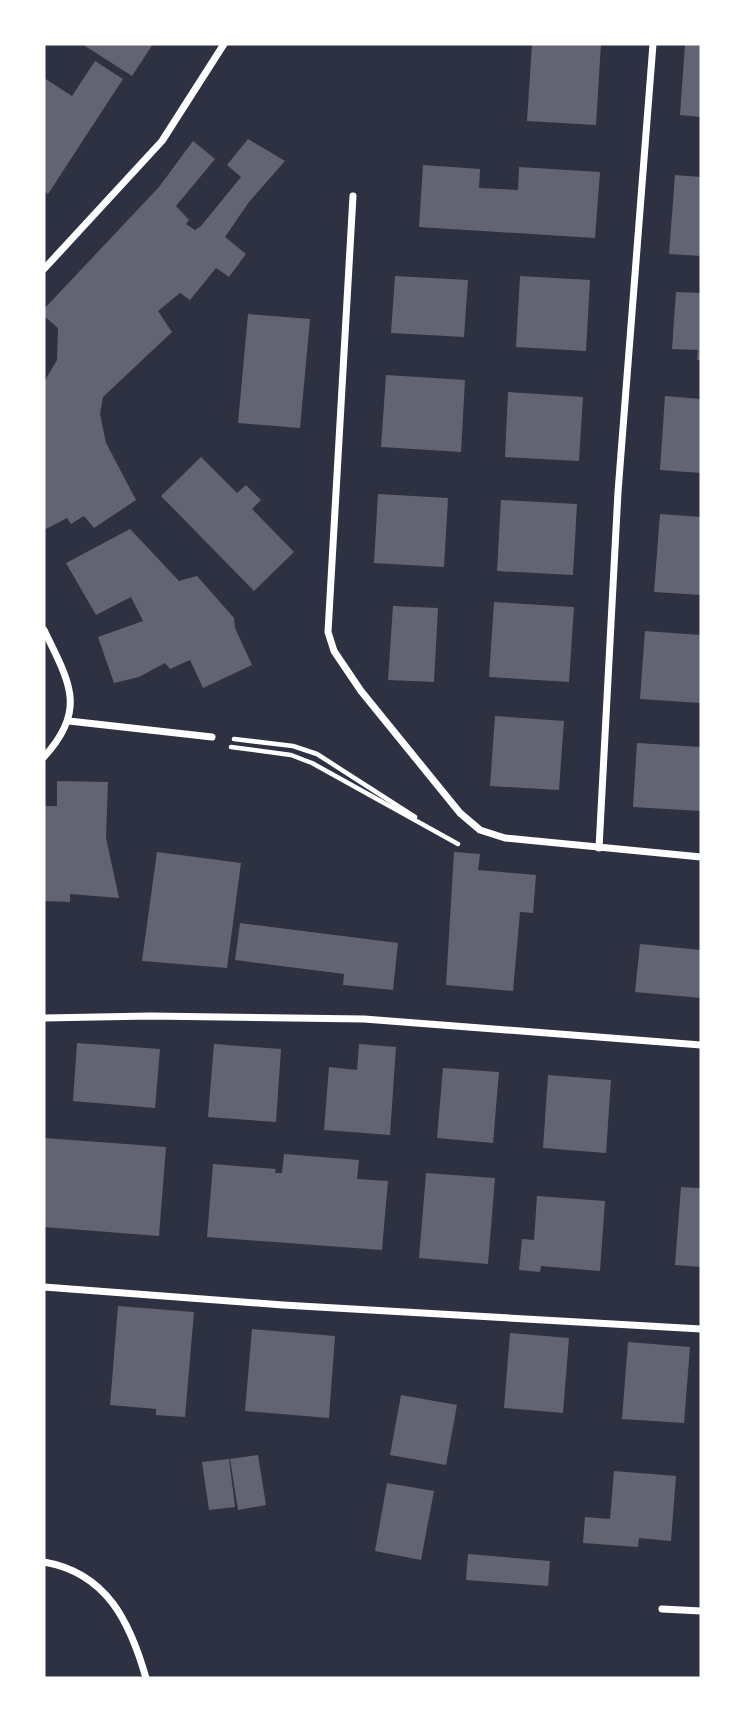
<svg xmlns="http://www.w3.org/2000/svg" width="745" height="1722" font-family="'Sofia Sans Condensed',sans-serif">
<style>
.building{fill:#626471}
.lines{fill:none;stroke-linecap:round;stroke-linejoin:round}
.path{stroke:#fff;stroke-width:4.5}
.minor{stroke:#fff;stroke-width:7}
</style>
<rect width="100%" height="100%" fill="#2d3142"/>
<!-- building -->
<g class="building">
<path d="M 82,44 L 153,44 L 132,76 Z"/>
<path d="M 532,44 L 601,44 L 596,125 L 527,121 Z"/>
<path d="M 685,44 L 701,44 L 701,117 L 680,115 Z"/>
<path d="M 95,61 L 123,79 L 48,194 L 44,191 L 44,78 L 72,96 Z"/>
<path d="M 248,139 L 285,161 L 249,202 L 225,237 L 246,254 L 229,277 L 216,268 L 190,300 L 180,293 L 158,311 L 172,332 L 103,397 L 100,414 L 106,443 L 136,500 L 94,528 L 84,516 L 71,524 L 67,518 L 44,530 L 44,382 L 57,360 L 58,328 L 44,316 L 44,309 L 159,187 L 193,141 L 215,159 L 176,206 L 189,220 L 186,224 L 195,230 L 201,226 L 241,177 L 227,165 Z"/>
<path d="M 423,165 L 480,169 L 479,188 L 518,190 L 519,167 L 600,172 L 595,238 L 419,227 Z"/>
<path d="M 675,175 L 701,177 L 701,256 L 669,254 Z"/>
<path d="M 395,276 L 468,280 L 464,337 L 391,333 Z"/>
<path d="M 520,276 L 590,280 L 586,351 L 516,347 Z"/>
<path d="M 676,292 L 701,293 L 701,360 L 697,360 L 698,350 L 672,349 Z"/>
<path d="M 248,314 L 310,319 L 300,428 L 238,423 Z"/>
<path d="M 386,375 L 465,380 L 461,452 L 381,447 Z"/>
<path d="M 508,392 L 583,397 L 579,461 L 505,457 Z"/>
<path d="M 665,396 L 701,399 L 701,473 L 660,470 Z"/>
<path d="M 201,457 L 237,493 L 246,485 L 261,500 L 252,509 L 294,552 L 254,591 L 161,496 Z"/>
<path d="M 378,494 L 448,498 L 444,567 L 374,563 Z"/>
<path d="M 501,500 L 577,504 L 573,575 L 497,571 Z"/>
<path d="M 660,514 L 701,517 L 701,595 L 654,592 Z"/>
<path d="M 130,529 L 179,581 L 197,576 L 234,618 L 235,628 L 252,665 L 203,688 L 190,660 L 170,669 L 165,663 L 139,677 L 114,683 L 98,637 L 143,621 L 131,597 L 96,615 L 66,563 Z"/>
<path d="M 494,602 L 574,607 L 569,682 L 489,677 Z"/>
<path d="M 393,606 L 438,608 L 434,682 L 388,680 Z"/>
<path d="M 645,631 L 701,635 L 701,703 L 640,699 Z"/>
<path d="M 495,716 L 564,721 L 559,790 L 490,786 Z"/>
<path d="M 637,743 L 701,747 L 701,811 L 633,807 Z"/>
<path d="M 57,781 L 108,782 L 106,838 L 119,898 L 70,894 L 70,902 L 44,901 L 44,806 L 57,806 Z"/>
<path d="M 157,852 L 241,863 L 227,968 L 142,961 Z"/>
<path d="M 454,852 L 480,854 L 478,870 L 536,875 L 533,913 L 520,912 L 513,991 L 446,985 Z"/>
<path d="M 240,923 L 398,943 L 393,990 L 343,985 L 344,974 L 235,960 Z"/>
<path d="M 640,944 L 701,950 L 701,998 L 635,992 Z"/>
<path d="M 77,1043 L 160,1049 L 155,1108 L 73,1101 Z"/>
<path d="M 214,1044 L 281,1049 L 276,1122 L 208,1117 Z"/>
<path d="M 359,1044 L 396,1047 L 390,1135 L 324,1130 L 329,1067 L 357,1070 Z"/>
<path d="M 443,1068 L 499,1072 L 493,1143 L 437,1138 Z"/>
<path d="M 548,1075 L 611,1080 L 606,1153 L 543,1148 Z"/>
<path d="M 45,1138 L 166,1147 L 159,1236 L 44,1227 Z"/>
<path d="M 284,1154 L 359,1160 L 357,1179 L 388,1181 L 382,1250 L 207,1237 L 213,1164 L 276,1169 L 275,1173 L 282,1173 Z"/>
<path d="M 426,1173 L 495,1178 L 488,1264 L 419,1258 Z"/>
<path d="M 681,1187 L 701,1188 L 701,1267 L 675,1265 Z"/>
<path d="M 537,1196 L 605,1201 L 600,1271 L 541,1266 L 540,1272 L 519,1270 L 522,1239 L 534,1240 Z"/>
<path d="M 118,1306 L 194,1312 L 185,1417 L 156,1415 L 156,1409 L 110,1405 Z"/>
<path d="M 252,1329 L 335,1336 L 329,1418 L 245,1411 Z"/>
<path d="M 510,1333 L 569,1338 L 563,1413 L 504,1408 Z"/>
<path d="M 628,1342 L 690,1347 L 684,1423 L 622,1419 Z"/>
<path d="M 401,1395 L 457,1405 L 446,1465 L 390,1455 Z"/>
<path d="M 258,1455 L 266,1505 L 238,1510 L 230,1459 Z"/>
<path d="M 229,1459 L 235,1507 L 209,1510 L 202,1462 Z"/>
<path d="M 614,1471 L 676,1476 L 671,1541 L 639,1538 L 638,1547 L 583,1543 L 585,1517 L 610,1519 Z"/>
<path d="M 387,1483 L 434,1491 L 421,1560 L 375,1551 Z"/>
<path d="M 468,1554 L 550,1561 L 548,1586 L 466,1580 Z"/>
</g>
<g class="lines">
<!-- path -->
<g class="path">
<path d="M 234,739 L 293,746 L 317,754 L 415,817"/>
<path d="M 231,747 L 291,755 L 312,763 L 458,844"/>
</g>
<!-- minor -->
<g class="minor">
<path d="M 353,196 L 328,632 L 334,651 L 361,691 L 460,813 L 480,830 L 505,838 L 701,857"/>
<path d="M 44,269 L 162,141 L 224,44"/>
<path d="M 44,630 C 69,682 88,709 44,757"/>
<path d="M 69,721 L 212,737"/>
<path d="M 599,848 L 618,492 L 653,44"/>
<path d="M 44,1018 L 150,1016 L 364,1019 L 701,1045"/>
<path d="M 44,1287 L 283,1305 L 701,1329"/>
<path d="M 44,1562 C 107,1573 130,1622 146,1678"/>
<path d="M 662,1609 L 701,1611"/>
</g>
</g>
<!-- border -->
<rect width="745" height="1722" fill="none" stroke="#ffffff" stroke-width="91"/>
</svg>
